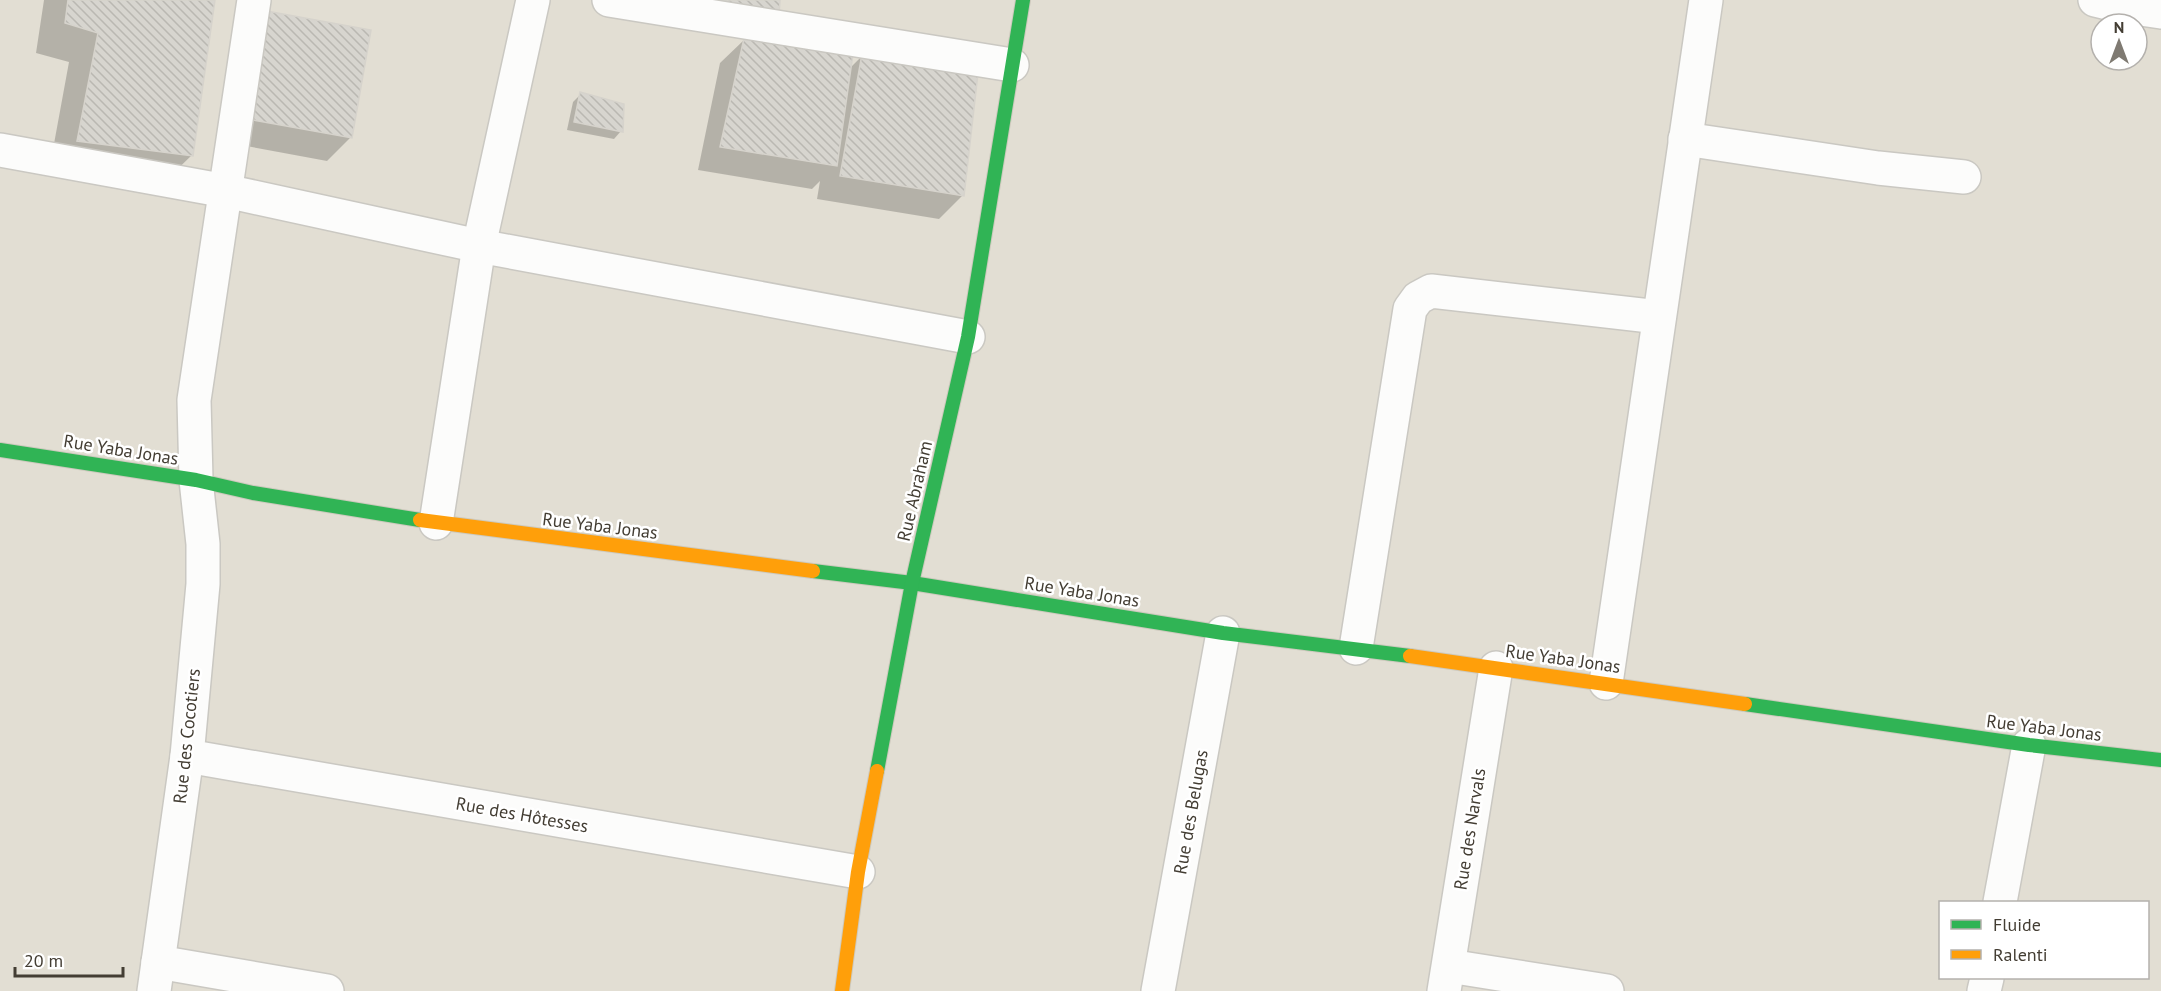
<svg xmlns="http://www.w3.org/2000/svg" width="2161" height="991" font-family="'PT Sans',sans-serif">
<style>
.residential{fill:#e2ded3;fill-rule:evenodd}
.shadow{fill:#0003}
.building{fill:url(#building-back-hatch);stroke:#d6d3cc;stroke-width:1.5}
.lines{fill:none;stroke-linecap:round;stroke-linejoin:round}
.street-casing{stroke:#cac8c2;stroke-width:36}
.fast-casing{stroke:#cdc9bd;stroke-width:16}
.slow-casing{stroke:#cdc9bd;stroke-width:16}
.street{stroke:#fcfcfb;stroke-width:33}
.fast{stroke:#30b455;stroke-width:14}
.slow{stroke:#ff9f0a;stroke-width:14}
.labels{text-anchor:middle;stroke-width:5;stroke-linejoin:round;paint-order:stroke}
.street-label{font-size:18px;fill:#433d33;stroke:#fff}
</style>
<defs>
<pattern id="building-back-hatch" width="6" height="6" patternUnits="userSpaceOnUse" patternTransform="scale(1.5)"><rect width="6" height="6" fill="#d7d5cf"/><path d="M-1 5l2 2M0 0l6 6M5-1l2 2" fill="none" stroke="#bab8b2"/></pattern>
</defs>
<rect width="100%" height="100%" fill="#eeece6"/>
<!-- residential -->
<path class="residential" d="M 0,0 L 2161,0 L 2161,991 L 0,991 ZM 2101,24 L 2137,24 L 2137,60 L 2101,60 ZM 1940,902 L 2148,902 L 2148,978 L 1940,978 Z"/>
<!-- shadow -->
<g class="shadow">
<path d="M 44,0 L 213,0 L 191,156 L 161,185 L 49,171 L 69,62 L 36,53 Z"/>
<path d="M 262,11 L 351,137 L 327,161 L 219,141 Z"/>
<path d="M 744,40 L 850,68 L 862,56 L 963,195 L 939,219 L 817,199 L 820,181 L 812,189 L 698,170 L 720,63 Z"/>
<path d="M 581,94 L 621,131 L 614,139 L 567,130 L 573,102 Z"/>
</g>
<!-- building -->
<g class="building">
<path d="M 68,0 L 215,0 L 193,156 L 77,141 L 98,33 L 65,23 Z"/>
<path d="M 714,0 L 780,0 L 779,15 L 714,2 Z"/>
<path d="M 261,10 L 371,30 L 352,138 L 242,118 Z"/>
<path d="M 744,38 L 853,54 L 837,166 L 720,147 Z"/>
<path d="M 862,54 L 978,73 L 964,196 L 840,176 Z"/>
<path d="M 580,92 L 624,104 L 623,132 L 574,122 Z"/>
</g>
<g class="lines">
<defs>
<g id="street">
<path d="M 609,0 L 1012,65"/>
<path d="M 2095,0 L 2120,6 L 2161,12"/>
<path d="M 1685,139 L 1878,168 L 1964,177"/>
<path d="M 0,150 L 226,191 L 479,246 L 968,337"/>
<path d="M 436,523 L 479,246 L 533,0"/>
<path d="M 1356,648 L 1410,309 L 1418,298 L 1431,291 L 1659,317"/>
<path d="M 1606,683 L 1706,0"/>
<path d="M 187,756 L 858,872"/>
<path d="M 2000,902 L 2029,745"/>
<path d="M 158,962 L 327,991"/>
<path d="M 1449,966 L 1607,991"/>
<path d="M 154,991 L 187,756 L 203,584 L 203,544 L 196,480 L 194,400 L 254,0"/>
<path d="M 1158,991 L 1223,633"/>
<path d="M 1444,991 L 1496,668"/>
<path d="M 1984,991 L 1987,978"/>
</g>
<g id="fast">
<path d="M 0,450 L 196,480 L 253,493 L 420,520"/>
<path d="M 813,571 L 912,583 L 1223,633 L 1410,656"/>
<path d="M 1745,704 L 2029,745 L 2161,760"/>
<path d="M 877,771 L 912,583 L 968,337 L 1023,0"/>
</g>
<g id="slow">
<path d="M 420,520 L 813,571"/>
<path d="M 1410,656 L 1745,704"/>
<path d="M 842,991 L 858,872 L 877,771"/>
</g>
</defs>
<!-- street casing -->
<use href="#street" class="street-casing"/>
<!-- fast casing -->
<use href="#fast" class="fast-casing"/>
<!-- slow casing -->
<use href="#slow" class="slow-casing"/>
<!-- street -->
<use href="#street" class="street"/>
<!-- fast -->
<use href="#fast" class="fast"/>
<!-- slow -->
<use href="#slow" class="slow"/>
</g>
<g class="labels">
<!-- street labels -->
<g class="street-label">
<text transform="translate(121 450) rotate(9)" y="6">Rue Yaba Jonas</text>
<text transform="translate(915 491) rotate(-77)" y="6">Rue Abraham</text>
<text transform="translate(600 526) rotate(7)" y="6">Rue Yaba Jonas</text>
<text transform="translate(1082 592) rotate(9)" y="6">Rue Yaba Jonas</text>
<text transform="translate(1563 659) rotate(8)" y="6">Rue Yaba Jonas</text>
<text transform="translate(2044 728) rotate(7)" y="6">Rue Yaba Jonas</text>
<text transform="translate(187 736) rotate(-84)" y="6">Rue des Cocotiers</text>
<text transform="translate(1191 812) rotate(-80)" y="6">Rue des Belugas</text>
<text transform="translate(522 815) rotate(10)" y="6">Rue des Hôtesses</text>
<text transform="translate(1470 829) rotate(-81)" y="6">Rue des Narvals</text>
</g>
</g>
<!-- legend -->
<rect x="1939" y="901" width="210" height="78" fill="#ffffff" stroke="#b4b1ad" stroke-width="1.5"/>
<rect x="1951" y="920" width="30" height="9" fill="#30b455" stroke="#b4b1ad" stroke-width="1.5"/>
<text x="1993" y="931" font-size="18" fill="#433d33">Fluide</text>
<rect x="1951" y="950" width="30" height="9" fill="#ff9f0a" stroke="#b4b1ad" stroke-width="1.5"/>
<text x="1993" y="961" font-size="18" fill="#433d33">Ralenti</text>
<!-- north arrow -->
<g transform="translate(2119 42)"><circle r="28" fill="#ffffff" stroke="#b4b1ad" stroke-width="1.5"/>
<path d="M0-4.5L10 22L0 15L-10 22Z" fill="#7f7a72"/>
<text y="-9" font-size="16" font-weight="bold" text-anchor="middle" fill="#433d33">N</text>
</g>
<!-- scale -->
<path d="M15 967v9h108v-9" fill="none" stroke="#433d33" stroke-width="3"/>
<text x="24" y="967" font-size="18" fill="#433d33" stroke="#ffffff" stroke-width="4.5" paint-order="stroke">20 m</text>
</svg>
